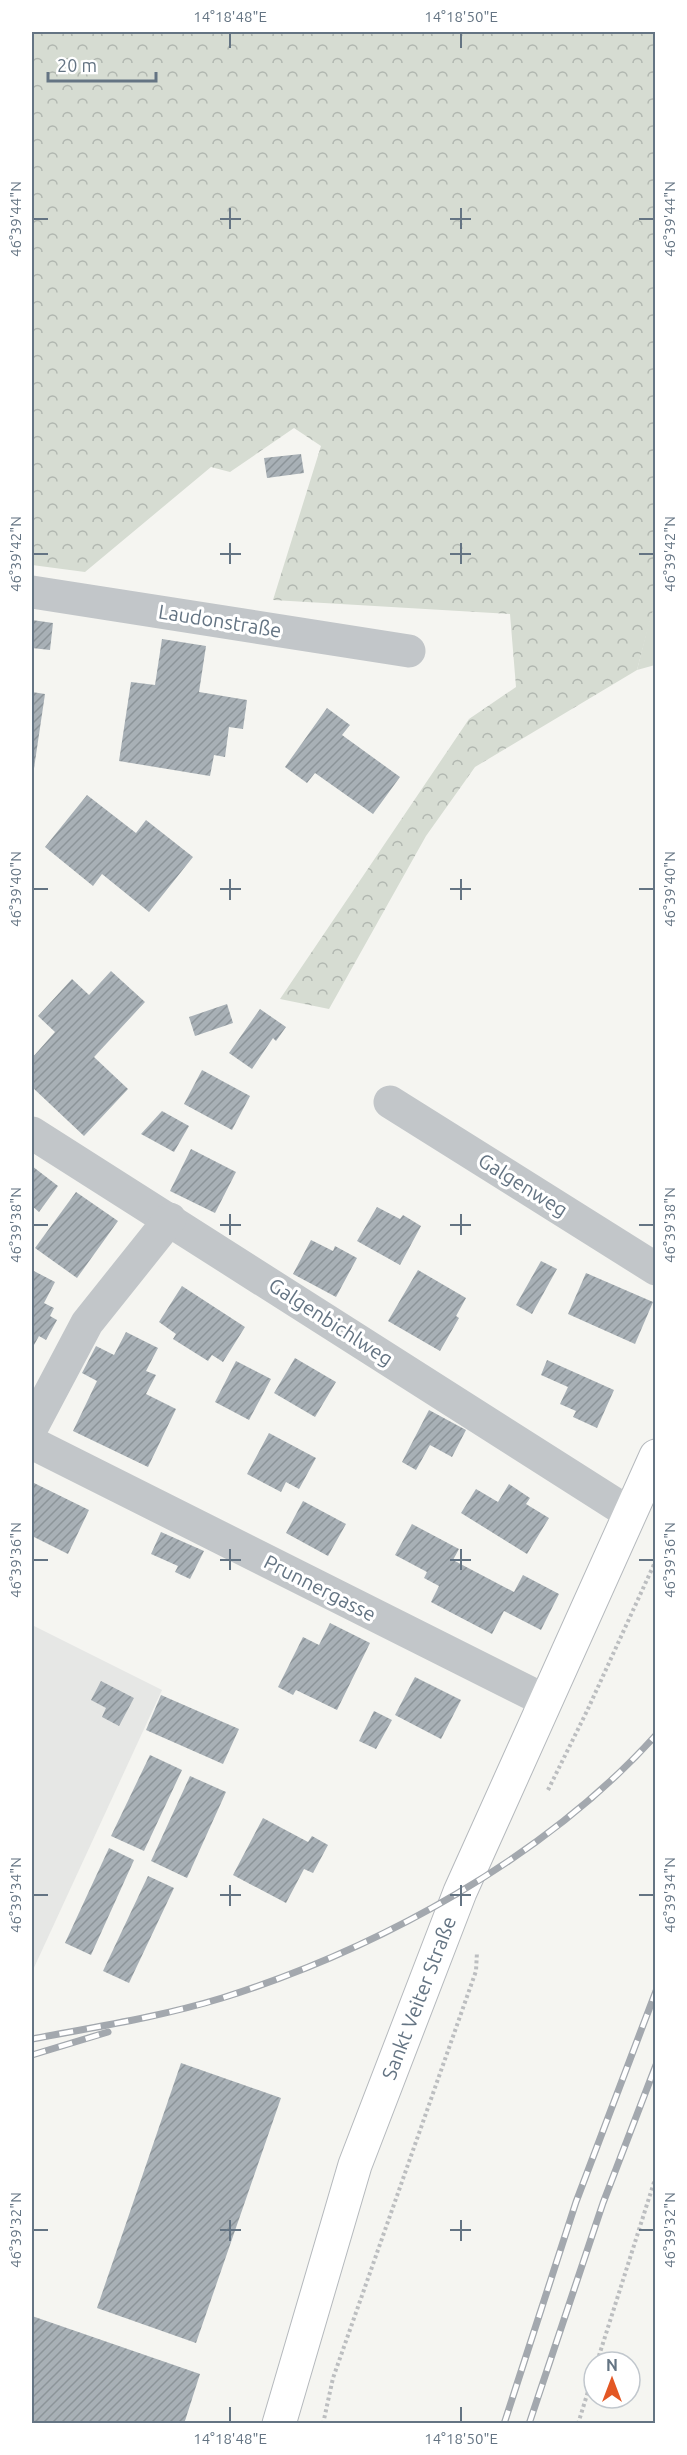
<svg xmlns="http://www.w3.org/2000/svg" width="687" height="2455" font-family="Ubuntu,sans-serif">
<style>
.built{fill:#e6e7e5}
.green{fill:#d6dcd2}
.forest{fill:url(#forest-crowns)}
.building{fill:url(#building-hatch)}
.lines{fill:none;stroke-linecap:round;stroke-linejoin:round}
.major-casing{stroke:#b5b9bd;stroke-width:35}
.path{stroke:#bcbec0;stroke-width:4;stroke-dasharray:3 3;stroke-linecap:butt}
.minor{stroke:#c2c6c9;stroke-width:33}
.major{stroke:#fff;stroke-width:33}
.rail-casing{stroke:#a3a8ae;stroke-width:7}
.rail{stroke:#fff;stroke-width:4.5;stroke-dasharray:14;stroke-linecap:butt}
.ticks{fill:none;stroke:#647483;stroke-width:2}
.labels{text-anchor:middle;stroke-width:6;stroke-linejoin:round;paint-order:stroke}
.street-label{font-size:20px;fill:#647483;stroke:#fff}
.neatline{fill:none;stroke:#647483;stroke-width:2}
.ticks-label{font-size:15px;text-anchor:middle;fill:#647483}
</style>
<defs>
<pattern id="forest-crowns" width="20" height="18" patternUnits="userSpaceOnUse" patternTransform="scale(1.5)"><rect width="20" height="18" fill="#d6dcd2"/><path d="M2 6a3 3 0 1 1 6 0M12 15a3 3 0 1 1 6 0" fill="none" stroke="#b1b7b0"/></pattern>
<pattern id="building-hatch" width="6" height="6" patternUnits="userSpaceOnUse" patternTransform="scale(1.5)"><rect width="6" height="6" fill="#a8b0b6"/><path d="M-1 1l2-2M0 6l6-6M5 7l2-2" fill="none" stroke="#8c9499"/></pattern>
</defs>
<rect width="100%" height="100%" fill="#f5f5f1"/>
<!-- built -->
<path class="built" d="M 32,1625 L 162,1690 L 32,1972 Z"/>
<!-- green -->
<path class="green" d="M 655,598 L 655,665 L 637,670 Z"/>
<!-- forest -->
<path class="forest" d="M 32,32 L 655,32 L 656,598 L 637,670 L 475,767 L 426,836 L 329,1009 L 280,999 L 469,719 L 516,687 L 510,614 L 273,600 L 321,446 L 294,428 L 230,472 L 211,467 L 85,572 L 32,565 Z"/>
<!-- building -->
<g class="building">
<path d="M 301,454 L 304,473 L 267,478 L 264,458 Z"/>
<path d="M 32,620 L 53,623 L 50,650 L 32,648 Z"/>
<path d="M 162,639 L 206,646 L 199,692 L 247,700 L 243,729 L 229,727 L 225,757 L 214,755 L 210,776 L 119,761 L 131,682 L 155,685 Z"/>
<path d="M 32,692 L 45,694 L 33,775 L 32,775 Z"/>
<path d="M 327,708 L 350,725 L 342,735 L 400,777 L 373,814 L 315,773 L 307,783 L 285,767 Z"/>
<path d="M 87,795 L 136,833 L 146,820 L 193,857 L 149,912 L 102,874 L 93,886 L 45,847 Z"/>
<path d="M 111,971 L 145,1002 L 94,1057 L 128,1089 L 84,1136 L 32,1087 L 32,1058 L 55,1032 L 38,1016 L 72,979 L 89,995 Z"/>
<path d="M 227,1004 L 233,1023 L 195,1036 L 189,1017 Z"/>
<path d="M 260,1009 L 286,1027 L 276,1041 L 273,1038 L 252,1069 L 229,1053 Z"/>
<path d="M 202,1070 L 250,1096 L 232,1130 L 184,1104 Z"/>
<path d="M 162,1111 L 189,1126 L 174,1152 L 141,1134 Z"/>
<path d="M 191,1149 L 236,1172 L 215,1213 L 170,1191 Z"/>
<path d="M 32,1166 L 58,1186 L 39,1212 L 32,1206 Z"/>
<path d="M 76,1192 L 118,1221 L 77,1278 L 35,1248 Z"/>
<path d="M 377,1207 L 400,1219 L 403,1215 L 421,1226 L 400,1265 L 357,1241 Z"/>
<path d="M 311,1240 L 333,1251 L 335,1246 L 357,1258 L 336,1297 L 293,1274 Z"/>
<path d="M 541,1261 L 557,1269 L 532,1314 L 516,1305 Z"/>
<path d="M 32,1270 L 55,1282 L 44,1303 L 54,1308 L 50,1316 L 57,1320 L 46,1340 L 39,1336 L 34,1345 L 32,1344 Z"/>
<path d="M 418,1270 L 466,1298 L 456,1316 L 459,1318 L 440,1351 L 388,1321 Z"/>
<path d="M 586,1273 L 653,1302 L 635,1344 L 568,1314 Z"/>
<path d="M 182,1286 L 245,1327 L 223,1362 L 212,1355 L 208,1361 L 173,1339 L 176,1334 L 159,1322 Z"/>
<path d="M 126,1332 L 158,1348 L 146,1371 L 156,1375 L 146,1394 L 176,1409 L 148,1467 L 73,1431 L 97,1381 L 82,1373 L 96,1346 L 114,1355 Z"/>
<path d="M 295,1358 L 336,1382 L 315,1417 L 274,1393 Z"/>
<path d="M 547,1360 L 614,1390 L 597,1428 L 573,1417 L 576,1411 L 560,1404 L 568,1387 L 541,1375 Z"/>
<path d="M 236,1361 L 271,1379 L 249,1420 L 215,1402 Z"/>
<path d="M 429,1410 L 466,1430 L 452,1457 L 430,1445 L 416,1470 L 402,1462 Z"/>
<path d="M 269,1433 L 316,1458 L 299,1489 L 286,1482 L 281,1492 L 247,1474 Z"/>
<path d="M 34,1483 L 89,1510 L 68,1554 L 32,1536 L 32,1489 Z"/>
<path d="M 509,1484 L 530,1498 L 526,1504 L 549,1518 L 527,1554 L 461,1513 L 476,1489 L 498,1502 Z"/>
<path d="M 303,1501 L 346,1524 L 328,1556 L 286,1533 Z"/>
<path d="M 412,1524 L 459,1549 L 453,1560 L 514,1592 L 523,1575 L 559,1594 L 541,1630 L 504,1611 L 492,1634 L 431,1602 L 439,1586 L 424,1578 L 427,1572 L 395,1555 Z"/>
<path d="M 161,1532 L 204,1551 L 190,1579 L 175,1572 L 178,1566 L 151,1554 Z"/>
<path d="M 330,1623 L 370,1643 L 337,1710 L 296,1690 L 293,1695 L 278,1687 L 303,1637 L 319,1645 Z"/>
<path d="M 415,1677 L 461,1700 L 441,1739 L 395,1715 Z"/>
<path d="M 101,1681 L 134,1698 L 119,1726 L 102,1717 L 106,1708 L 91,1700 Z"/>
<path d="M 161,1695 L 239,1729 L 223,1764 L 146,1730 Z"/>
<path d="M 374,1711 L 392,1720 L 376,1749 L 359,1741 Z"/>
<path d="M 150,1755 L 182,1770 L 144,1851 L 111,1836 Z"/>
<path d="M 190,1776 L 226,1792 L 187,1878 L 151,1861 Z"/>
<path d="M 263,1818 L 308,1842 L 312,1836 L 328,1845 L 313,1873 L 304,1869 L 286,1903 L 233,1875 Z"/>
<path d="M 109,1848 L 134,1860 L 91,1955 L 65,1943 Z"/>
<path d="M 148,1876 L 174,1888 L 129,1983 L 103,1971 Z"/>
<path d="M 181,2063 L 281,2098 L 196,2343 L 97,2308 Z"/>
<path d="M 32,2316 L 200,2374 L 184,2424 L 32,2424 Z"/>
</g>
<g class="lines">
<defs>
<path id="major" d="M 279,2424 L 355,2165 L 460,1892 L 656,1456"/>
</defs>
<!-- major casing -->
<use href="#major" class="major-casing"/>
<!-- path -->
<g class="path">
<path d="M 548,1790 L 587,1711 L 656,1560"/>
<path d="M 597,2362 L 656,2176"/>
<path d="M 323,2424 L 333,2378 L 476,1971 L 477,1952"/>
<path d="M 578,2424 L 594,2372"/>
</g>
<!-- minor -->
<g class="minor">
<path d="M 32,592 L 409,651"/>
<path d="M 390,1102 L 656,1269"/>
<path d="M 32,1133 L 629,1513"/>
<path d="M 32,1427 L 87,1323 L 170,1219"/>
<path d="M 32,1443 L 544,1700"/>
</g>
<!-- major -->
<use href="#major" class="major"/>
<defs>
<g id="rail">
<path d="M 32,2039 C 95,2027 160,2017 222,1998 C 378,1949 545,1858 656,1735"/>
<path d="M 32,2055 L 108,2032"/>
<path d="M 504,2424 L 576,2202 L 656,1991"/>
<path d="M 529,2424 L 603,2203 L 656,2065"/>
</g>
</defs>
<!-- rail casing -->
<use href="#rail" class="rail-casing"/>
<!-- rail -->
<use href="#rail" class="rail"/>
</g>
<!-- ticks -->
<path class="ticks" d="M 230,33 L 230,48M 461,33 L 461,48M 230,208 L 230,229M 461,208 L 461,229M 33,219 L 48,219M 220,219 L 241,219M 450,219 L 471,219M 639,219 L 654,219M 230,543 L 230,564M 461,543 L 461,564M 33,554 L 48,554M 220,554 L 241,554M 450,554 L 471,554M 639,554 L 654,554M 230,879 L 230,900M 461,879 L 461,900M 33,889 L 48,889M 220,889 L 241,889M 450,889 L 471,889M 639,889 L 654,889M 230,1214 L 230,1235M 461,1214 L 461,1235M 33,1225 L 48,1225M 220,1225 L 241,1225M 450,1225 L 471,1225M 639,1225 L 654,1225M 230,1549 L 230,1570M 461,1549 L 461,1570M 33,1560 L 48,1560M 220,1560 L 241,1560M 450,1560 L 471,1560M 639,1560 L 654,1560M 230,1885 L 230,1906M 461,1885 L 461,1906M 33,1895 L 48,1895M 220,1895 L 241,1895M 450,1895 L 471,1895M 639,1895 L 654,1895M 230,2220 L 230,2241M 461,2220 L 461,2241M 33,2230 L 48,2230M 220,2230 L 241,2230M 450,2230 L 471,2230M 639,2230 L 654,2230M 230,2407 L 230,2422M 461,2407 L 461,2422"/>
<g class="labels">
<!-- street labels -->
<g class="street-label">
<text transform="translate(220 621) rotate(9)" y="7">Laudonstraße</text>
<text transform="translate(523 1185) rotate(32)" y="7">Galgenweg</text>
<text transform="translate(331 1322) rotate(33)" y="7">Galgenbichlweg</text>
<text transform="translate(320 1588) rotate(27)" y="7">Prunnergasse</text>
<text transform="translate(419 1998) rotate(-69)" y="7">Sankt Veiter Straße</text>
</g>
</g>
<!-- border -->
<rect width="687" height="2455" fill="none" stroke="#ffffff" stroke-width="66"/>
<!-- north arrow -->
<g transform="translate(612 2380)"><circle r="28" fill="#ffffff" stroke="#c1c7cd" stroke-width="1.5"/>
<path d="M0-4.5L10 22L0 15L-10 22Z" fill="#e35724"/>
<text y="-9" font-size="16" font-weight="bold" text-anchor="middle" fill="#647483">N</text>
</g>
<!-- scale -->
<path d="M48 72v9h108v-9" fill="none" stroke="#647483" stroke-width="3"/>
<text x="57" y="72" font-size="18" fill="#647483" stroke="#ffffff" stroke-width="4.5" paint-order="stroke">20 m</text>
<rect x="33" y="33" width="621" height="2389" class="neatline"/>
<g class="ticks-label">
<text x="230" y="22">14°18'48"E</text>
<text x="461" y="22">14°18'50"E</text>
<text transform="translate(16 219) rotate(-90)" y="5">46°39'44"N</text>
<text transform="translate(670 219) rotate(-90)" y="5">46°39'44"N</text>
<text transform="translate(16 554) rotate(-90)" y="5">46°39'42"N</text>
<text transform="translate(670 554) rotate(-90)" y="5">46°39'42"N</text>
<text transform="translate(16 889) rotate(-90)" y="5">46°39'40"N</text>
<text transform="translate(670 889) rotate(-90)" y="5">46°39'40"N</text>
<text transform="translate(16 1225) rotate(-90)" y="5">46°39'38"N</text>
<text transform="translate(670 1225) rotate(-90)" y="5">46°39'38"N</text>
<text transform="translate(16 1560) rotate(-90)" y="5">46°39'36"N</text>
<text transform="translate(670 1560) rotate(-90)" y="5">46°39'36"N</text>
<text transform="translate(16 1895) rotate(-90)" y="5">46°39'34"N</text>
<text transform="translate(670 1895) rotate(-90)" y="5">46°39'34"N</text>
<text transform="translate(16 2230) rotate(-90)" y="5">46°39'32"N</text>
<text transform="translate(670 2230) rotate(-90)" y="5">46°39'32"N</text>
<text x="230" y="2444">14°18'48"E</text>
<text x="461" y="2444">14°18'50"E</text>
</g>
</svg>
